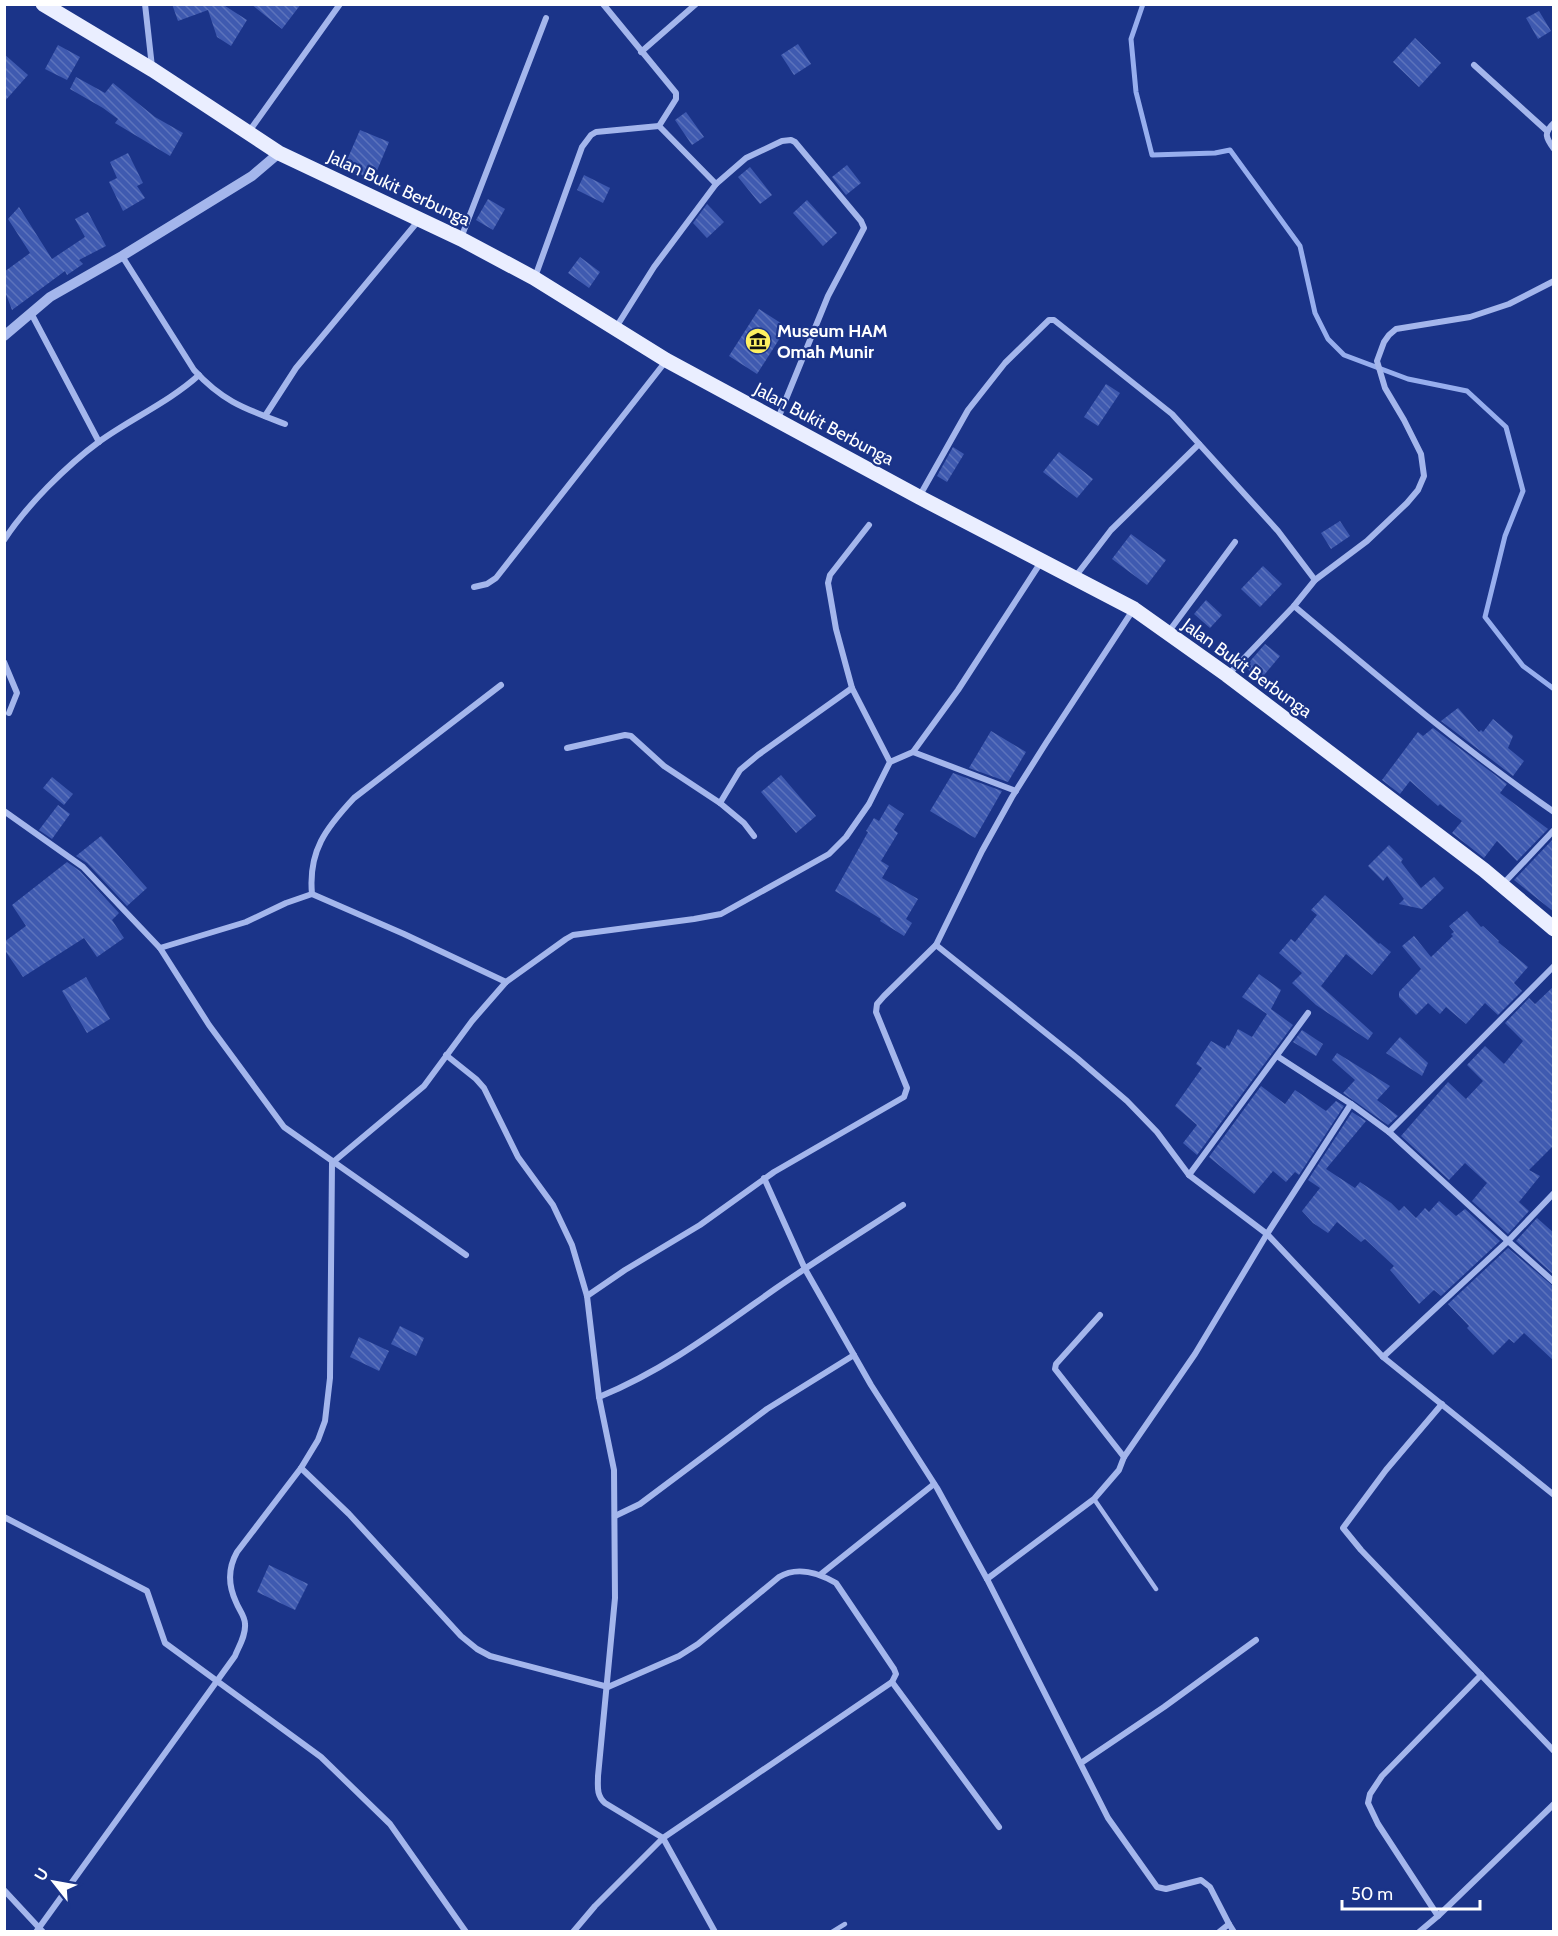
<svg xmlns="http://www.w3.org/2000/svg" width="1558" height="1936" font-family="Cabin,sans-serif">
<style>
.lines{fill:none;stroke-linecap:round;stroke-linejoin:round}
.stream{stroke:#97aeee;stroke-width:5}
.building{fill:url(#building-back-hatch)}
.service{stroke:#a4b6ec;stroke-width:4.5}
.minor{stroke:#a4b6ec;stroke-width:6}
.tertiary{stroke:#a4b6ec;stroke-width:10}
.primary{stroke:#eaeeff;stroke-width:15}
.labels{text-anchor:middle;stroke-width:4.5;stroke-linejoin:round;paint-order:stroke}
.street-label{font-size:18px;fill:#fff;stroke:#1b3489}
.poi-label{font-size:18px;font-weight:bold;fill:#fff;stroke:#1b3489;text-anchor:start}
</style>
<defs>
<pattern id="building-back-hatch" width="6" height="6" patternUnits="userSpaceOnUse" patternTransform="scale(1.5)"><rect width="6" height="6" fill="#3f5ab0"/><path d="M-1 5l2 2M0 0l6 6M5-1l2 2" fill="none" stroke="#5c73bc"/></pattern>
</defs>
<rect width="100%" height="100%" fill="#1b3489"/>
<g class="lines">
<!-- stream -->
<path class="stream" d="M 1143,4 L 1131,39 L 1136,92 L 1152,155 L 1215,153 L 1230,150 L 1300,246 L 1315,313 L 1328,339 L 1344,355 L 1408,379 L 1467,391 L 1506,427 L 1523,491 L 1505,536 L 1485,617 L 1523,666 L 1554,689"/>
</g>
<!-- building -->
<g class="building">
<path d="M 172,4 L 222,4 L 247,20 L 231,46 L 217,37 L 208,10 L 178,21 Z"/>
<path d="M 251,4 L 301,4 L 282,29 Z"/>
<path d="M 1539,11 L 1551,31 L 1538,39 L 1526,18 Z"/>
<path d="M 1415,38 L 1441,63 L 1419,87 L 1393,62 Z"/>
<path d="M 798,44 L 811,64 L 794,75 L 781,55 Z"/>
<path d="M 58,45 L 80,57 L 67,80 L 45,69 Z"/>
<path d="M 4,54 L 28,75 L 4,102 Z"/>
<path d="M 76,77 L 105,93 L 113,83 L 155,117 L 183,133 L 170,156 L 115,123 L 118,119 L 103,108 L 70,89 Z"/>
<path d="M 686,112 L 704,137 L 692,145 L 675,120 Z"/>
<path d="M 360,130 L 389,142 L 373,180 L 344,167 Z"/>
<path d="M 128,153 L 143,183 L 137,186 L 145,198 L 123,211 L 109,182 L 117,178 L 110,162 Z"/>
<path d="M 847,165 L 861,183 L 846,195 L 832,177 Z"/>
<path d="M 750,167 L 772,195 L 760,204 L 738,177 Z"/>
<path d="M 584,175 L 610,188 L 603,203 L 577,190 Z"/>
<path d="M 488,199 L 505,209 L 493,230 L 476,220 Z"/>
<path d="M 807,200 L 837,233 L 823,246 L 793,213 Z"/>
<path d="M 707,204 L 724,222 L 707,238 L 693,223 Z"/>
<path d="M 19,207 L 52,259 L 85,237 L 75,219 L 88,212 L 106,246 L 79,260 L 83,264 L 67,275 L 65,271 L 12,310 L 4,289 L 4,272 L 30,253 L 8,219 Z"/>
<path d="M 580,257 L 600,272 L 589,288 L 568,273 Z"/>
<path d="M 759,309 L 787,327 L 757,374 L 729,356 Z"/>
<path d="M 1106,384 L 1120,393 L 1098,426 L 1084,417 Z"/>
<path d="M 953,447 L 964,454 L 947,482 L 937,476 Z"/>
<path d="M 1059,452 L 1093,479 L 1077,498 L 1043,472 Z"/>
<path d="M 1340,521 L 1350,536 L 1331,549 L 1321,533 Z"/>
<path d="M 1131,534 L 1166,560 L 1147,585 L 1112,559 Z"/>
<path d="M 1263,566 L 1282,584 L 1260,607 L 1241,589 Z"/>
<path d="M 1206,600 L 1222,615 L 1210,628 L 1194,614 Z"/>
<path d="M 1265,644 L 1280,656 L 1260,680 L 1245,667 Z"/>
<path d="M 1458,708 L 1479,732 L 1481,730 L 1483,732 L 1493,719 L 1513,736 L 1508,748 L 1524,761 L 1513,776 L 1441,721 Z"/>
<path d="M 1433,728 L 1507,784 L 1500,793 L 1548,829 L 1517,861 L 1497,841 L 1484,858 L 1452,833 L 1462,821 L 1440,804 L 1438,806 L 1410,781 L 1400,794 L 1382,780 L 1418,732 L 1423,736 Z"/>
<path d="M 991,731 L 1026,752 L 1008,782 L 969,768 Z"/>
<path d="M 953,773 L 1002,791 L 975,838 L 930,811 Z"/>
<path d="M 781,775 L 816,816 L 796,833 L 761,792 Z"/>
<path d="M 52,777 L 73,794 L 64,805 L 43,788 Z"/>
<path d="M 889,804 L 904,814 L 894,830 L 898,833 L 881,861 L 889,866 L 882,878 L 918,899 L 906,919 L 912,923 L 904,936 L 880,921 L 881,919 L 835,891 L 868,832 L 866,831 L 874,818 L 879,821 Z"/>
<path d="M 58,805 L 70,814 L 52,839 L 39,830 Z"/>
<path d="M 101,836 L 147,888 L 127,906 L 87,863 L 76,856 Z"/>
<path d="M 1554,838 L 1554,912 L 1514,880 Z"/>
<path d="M 1389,845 L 1403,859 L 1401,862 L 1421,888 L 1434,877 L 1444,888 L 1422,909 L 1399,904 L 1404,899 L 1387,876 L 1383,881 L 1368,866 Z"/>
<path d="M 67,862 L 80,871 L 119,913 L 112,920 L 124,938 L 97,957 L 84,938 L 23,977 L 4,949 L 4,942 L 26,926 L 12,905 Z"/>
<path d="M 1325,895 L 1379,944 L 1380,943 L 1391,952 L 1372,975 L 1346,954 L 1321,986 L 1373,1033 L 1368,1040 L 1316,1005 L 1292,983 L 1302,973 L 1279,953 L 1291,939 L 1295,942 L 1317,915 L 1311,910 Z"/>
<path d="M 1467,911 L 1481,927 L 1483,926 L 1499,941 L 1498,942 L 1528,967 L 1514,983 L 1522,991 L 1498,1015 L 1485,1003 L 1466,1024 L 1446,1007 L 1440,1014 L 1428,1003 L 1416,1015 L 1399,997 L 1399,992 L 1421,969 L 1402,946 L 1414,936 L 1431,957 L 1453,936 L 1451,934 L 1454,932 L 1449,926 Z"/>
<path d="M 1259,974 L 1281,990 L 1271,1009 L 1293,1025 L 1197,1155 L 1183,1143 L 1197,1125 L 1175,1106 L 1202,1068 L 1196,1064 L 1211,1041 L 1225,1049 L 1227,1045 L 1229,1046 L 1238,1029 L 1252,1037 L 1267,1014 L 1242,997 Z"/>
<path d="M 86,977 L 110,1019 L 87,1033 L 62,991 Z"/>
<path d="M 1554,986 L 1554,1145 L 1529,1170 L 1540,1176 L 1519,1202 L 1529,1211 L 1508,1234 L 1472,1201 L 1487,1183 L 1465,1163 L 1449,1180 L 1401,1136 L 1448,1082 L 1466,1099 L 1483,1081 L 1467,1065 L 1485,1046 L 1504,1064 L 1523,1041 L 1505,1023 L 1529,998 L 1535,1004 Z"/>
<path d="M 1302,1030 L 1323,1044 L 1316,1056 L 1293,1042 Z"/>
<path d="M 1400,1037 L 1428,1063 L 1422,1076 L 1386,1053 Z"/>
<path d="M 1337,1053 L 1390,1086 L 1377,1100 L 1398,1116 L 1388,1125 L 1343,1093 L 1355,1080 L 1332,1060 Z"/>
<path d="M 1261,1086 L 1285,1104 L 1295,1090 L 1326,1111 L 1336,1101 L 1344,1106 L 1299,1175 L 1295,1172 L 1286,1182 L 1273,1171 L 1254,1194 L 1209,1157 Z"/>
<path d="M 1352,1112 L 1366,1121 L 1326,1169 L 1355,1188 L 1360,1182 L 1391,1203 L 1399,1211 L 1404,1206 L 1416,1218 L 1425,1208 L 1429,1212 L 1439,1201 L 1456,1216 L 1465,1209 L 1500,1241 L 1441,1296 L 1434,1290 L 1419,1304 L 1390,1270 L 1394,1266 L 1365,1239 L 1361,1242 L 1337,1222 L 1328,1233 L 1313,1223 L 1302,1211 L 1320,1188 L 1308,1180 Z"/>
<path d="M 1537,1218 L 1554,1233 L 1554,1275 L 1516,1241 Z"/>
<path d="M 1508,1248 L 1554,1287 L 1554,1361 L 1524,1333 L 1514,1343 L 1509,1339 L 1493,1355 L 1467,1328 L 1469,1326 L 1448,1304 Z"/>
<path d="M 400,1326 L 424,1338 L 416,1356 L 391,1344 Z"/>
<path d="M 359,1337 L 389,1351 L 379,1371 L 350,1357 Z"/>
<path d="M 269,1565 L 308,1584 L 295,1610 L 257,1592 Z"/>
</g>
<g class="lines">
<!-- service -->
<g class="service">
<path d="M 1094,1499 L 1156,1589"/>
<path d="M 832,1932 L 845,1924"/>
</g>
<!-- minor -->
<g class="minor">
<path d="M 145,4 L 152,67"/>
<path d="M 603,4 L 676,93 L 676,99 L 659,126 L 716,184"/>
<path d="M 641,52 L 696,4"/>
<path d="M 1474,65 L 1547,131"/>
<path d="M 1554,123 C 1543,133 1546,138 1554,149"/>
<path d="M 248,133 L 340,4"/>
<path d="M 461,238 L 546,18"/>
<path d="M 122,256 L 194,370 C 223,402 246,409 285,424"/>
<path d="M 535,277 L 582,147 L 591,135 L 596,132 L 659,126"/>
<path d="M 31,313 L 99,442"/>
<path d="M 615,329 L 654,267 L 716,184 L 746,158 L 782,141 L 791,140 L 795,142 L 861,221 L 864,228 L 828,296 L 777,421"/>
<path d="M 265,416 L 296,368 L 419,220"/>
<path d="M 919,497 L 968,410 L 1005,363 L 1049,320 L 1054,320 L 1172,414 L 1278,531 L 1315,580"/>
<path d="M 869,525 L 830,575 L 828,583 L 836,629 L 852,688 L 890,762 L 913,752 L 958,690 L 1041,562"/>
<path d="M 4,540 C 27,505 66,466 100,441 C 132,418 169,402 199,375"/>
<path d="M 1075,577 L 1111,530 L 1199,444"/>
<path d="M 474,587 L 487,584 L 496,578 L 666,361"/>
<path d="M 1294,606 C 1379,677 1463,749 1554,812"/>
<path d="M 1167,634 L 1235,542"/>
<path d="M 4,662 L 17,693 L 9,713"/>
<path d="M 1228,675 L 1294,606 L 1315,580 L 1367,541 L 1407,503 L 1418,490 L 1424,476 L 1421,454 L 1404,420 L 1385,388 L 1377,361 L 1384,342 L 1389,335 L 1396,329 L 1470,317 L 1509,304 L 1554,281"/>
<path d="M 501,685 L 354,798 C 326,828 308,851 312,894 L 404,934 L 506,982"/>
<path d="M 567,748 L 625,735 L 631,736 L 664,766 L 720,803 L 740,770 L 758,755 L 852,688"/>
<path d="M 913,752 L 1016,791"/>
<path d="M 720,803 L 744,823 L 754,836"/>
<path d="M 4,811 L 83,867 L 160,948 L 246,922 L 286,903 L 312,894"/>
<path d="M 1503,884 L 1554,830"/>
<path d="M 936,945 L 1077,1058 L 1127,1101 L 1157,1132 L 1189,1175 L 1267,1234 L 1383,1357 L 1554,1495"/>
<path d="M 160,948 L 209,1025 L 284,1127 L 466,1255"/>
<path d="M 446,1055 L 476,1079 L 484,1088 L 518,1157 L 553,1205 L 572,1245 L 587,1296 L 599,1397 L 614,1470 L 615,1598 L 598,1776 C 598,1786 596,1795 605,1803 L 663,1838 L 715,1932"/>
<path d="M 1277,1056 L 1351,1104"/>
<path d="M 1389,1132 L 1554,966"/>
<path d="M 1189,1175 L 1308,1013"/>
<path d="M 764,1178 L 805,1269 L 871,1385 L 937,1488 L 987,1579 L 1108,1818 L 1157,1887 L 1166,1889 L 1201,1880 L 1210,1887 L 1229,1924"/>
<path d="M 587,1296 L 625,1270 L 700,1225 L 774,1172 L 904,1097 L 907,1088 L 876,1012 L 877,1004 L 884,996 L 936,945 L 982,851 L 1012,797 L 1046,743 L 1133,610"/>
<path d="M 1100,1315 L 1056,1364 L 1055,1369 L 1124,1457"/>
<path d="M 1383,1357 L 1508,1241 L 1554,1282"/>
<path d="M 599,1397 C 665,1370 717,1330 775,1289 C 817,1260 860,1233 903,1205"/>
<path d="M 1442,1404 L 1386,1470 L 1343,1528 L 1361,1550 L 1554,1751"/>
<path d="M 301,1468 L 349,1514 L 461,1636 L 477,1649 L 490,1656 L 608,1687 L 679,1656 L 698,1644 L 779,1577 C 797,1566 819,1573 836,1583 L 894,1669 L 896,1674 L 892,1682 L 663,1838 L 595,1906 L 573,1932"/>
<path d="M 615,1516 L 640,1504 L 767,1409 L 854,1355"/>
<path d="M 4,1517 L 147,1591 L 165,1643 L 321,1757 L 390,1824 L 466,1932"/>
<path d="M 821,1574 L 934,1484"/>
<path d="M 987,1579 L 1094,1499 L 1119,1470 L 1124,1457 L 1195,1354 L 1267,1234 L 1351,1104 L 1389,1132 L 1508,1241 L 1554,1193"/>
<path d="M 892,1682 L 999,1827"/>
<path d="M 1081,1763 L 1164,1707 L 1256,1640"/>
<path d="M 4,1890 L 43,1932"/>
<path d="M 1438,1916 L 1378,1824 L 1368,1803 L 1370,1794 L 1382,1776 L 1481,1675"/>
<path d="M 36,1932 L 235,1656 C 239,1646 246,1635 245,1624 C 245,1616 239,1610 236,1602 C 228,1585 228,1568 237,1552 L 301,1468 L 318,1440 L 325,1421 L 330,1378 L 332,1163 L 424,1086 L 472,1021 L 506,982 L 566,939 L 573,935 L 694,919 L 721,914 L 829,854 L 846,837 L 869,804 L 890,762"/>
<path d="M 1219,1932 L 1229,1924 L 1234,1932"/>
<path d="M 1419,1932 L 1438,1916 L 1554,1804"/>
</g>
<!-- tertiary -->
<path class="tertiary" d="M 4,336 L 50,297 L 122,256 L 252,176 L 279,153"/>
<!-- primary -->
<path class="primary" d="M 43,4 L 153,70 L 279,153 L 461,239 L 534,278 L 666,360 L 919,497 L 1134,609 L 1227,675 L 1484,870 L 1554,929"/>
</g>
<!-- icons -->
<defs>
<symbol id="museum-disc" viewBox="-11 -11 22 22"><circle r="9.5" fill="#fef061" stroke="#1b3489"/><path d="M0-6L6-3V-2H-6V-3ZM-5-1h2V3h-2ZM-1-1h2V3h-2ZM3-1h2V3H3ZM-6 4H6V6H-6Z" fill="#111"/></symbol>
</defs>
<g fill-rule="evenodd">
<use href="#museum-disc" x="743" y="326" width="30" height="30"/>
</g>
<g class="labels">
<!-- street labels -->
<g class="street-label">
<text transform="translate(399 188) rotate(25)" y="6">Jalan Bukit Berbunga</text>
<text transform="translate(824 424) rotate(28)" y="6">Jalan Bukit Berbunga</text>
<text transform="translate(1247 668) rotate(36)" y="6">Jalan Bukit Berbunga</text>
</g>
<!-- poi labels -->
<g class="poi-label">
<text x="777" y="337">Museum HAM<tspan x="777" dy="21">Omah Munir</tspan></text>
</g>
</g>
<!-- border -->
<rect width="1558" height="1936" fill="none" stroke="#ffffff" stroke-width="12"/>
<!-- north arrow -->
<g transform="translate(54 1882) rotate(301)" stroke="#1b3489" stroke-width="4.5" paint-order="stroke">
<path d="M0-4.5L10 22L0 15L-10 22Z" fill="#ffffff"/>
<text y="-9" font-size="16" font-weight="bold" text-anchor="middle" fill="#ffffff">U</text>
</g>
<!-- scale -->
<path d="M1342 1900v9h138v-9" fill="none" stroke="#ffffff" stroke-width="3"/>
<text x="1351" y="1900" font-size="18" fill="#ffffff" stroke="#1b3489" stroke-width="4.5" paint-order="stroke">50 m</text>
</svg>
